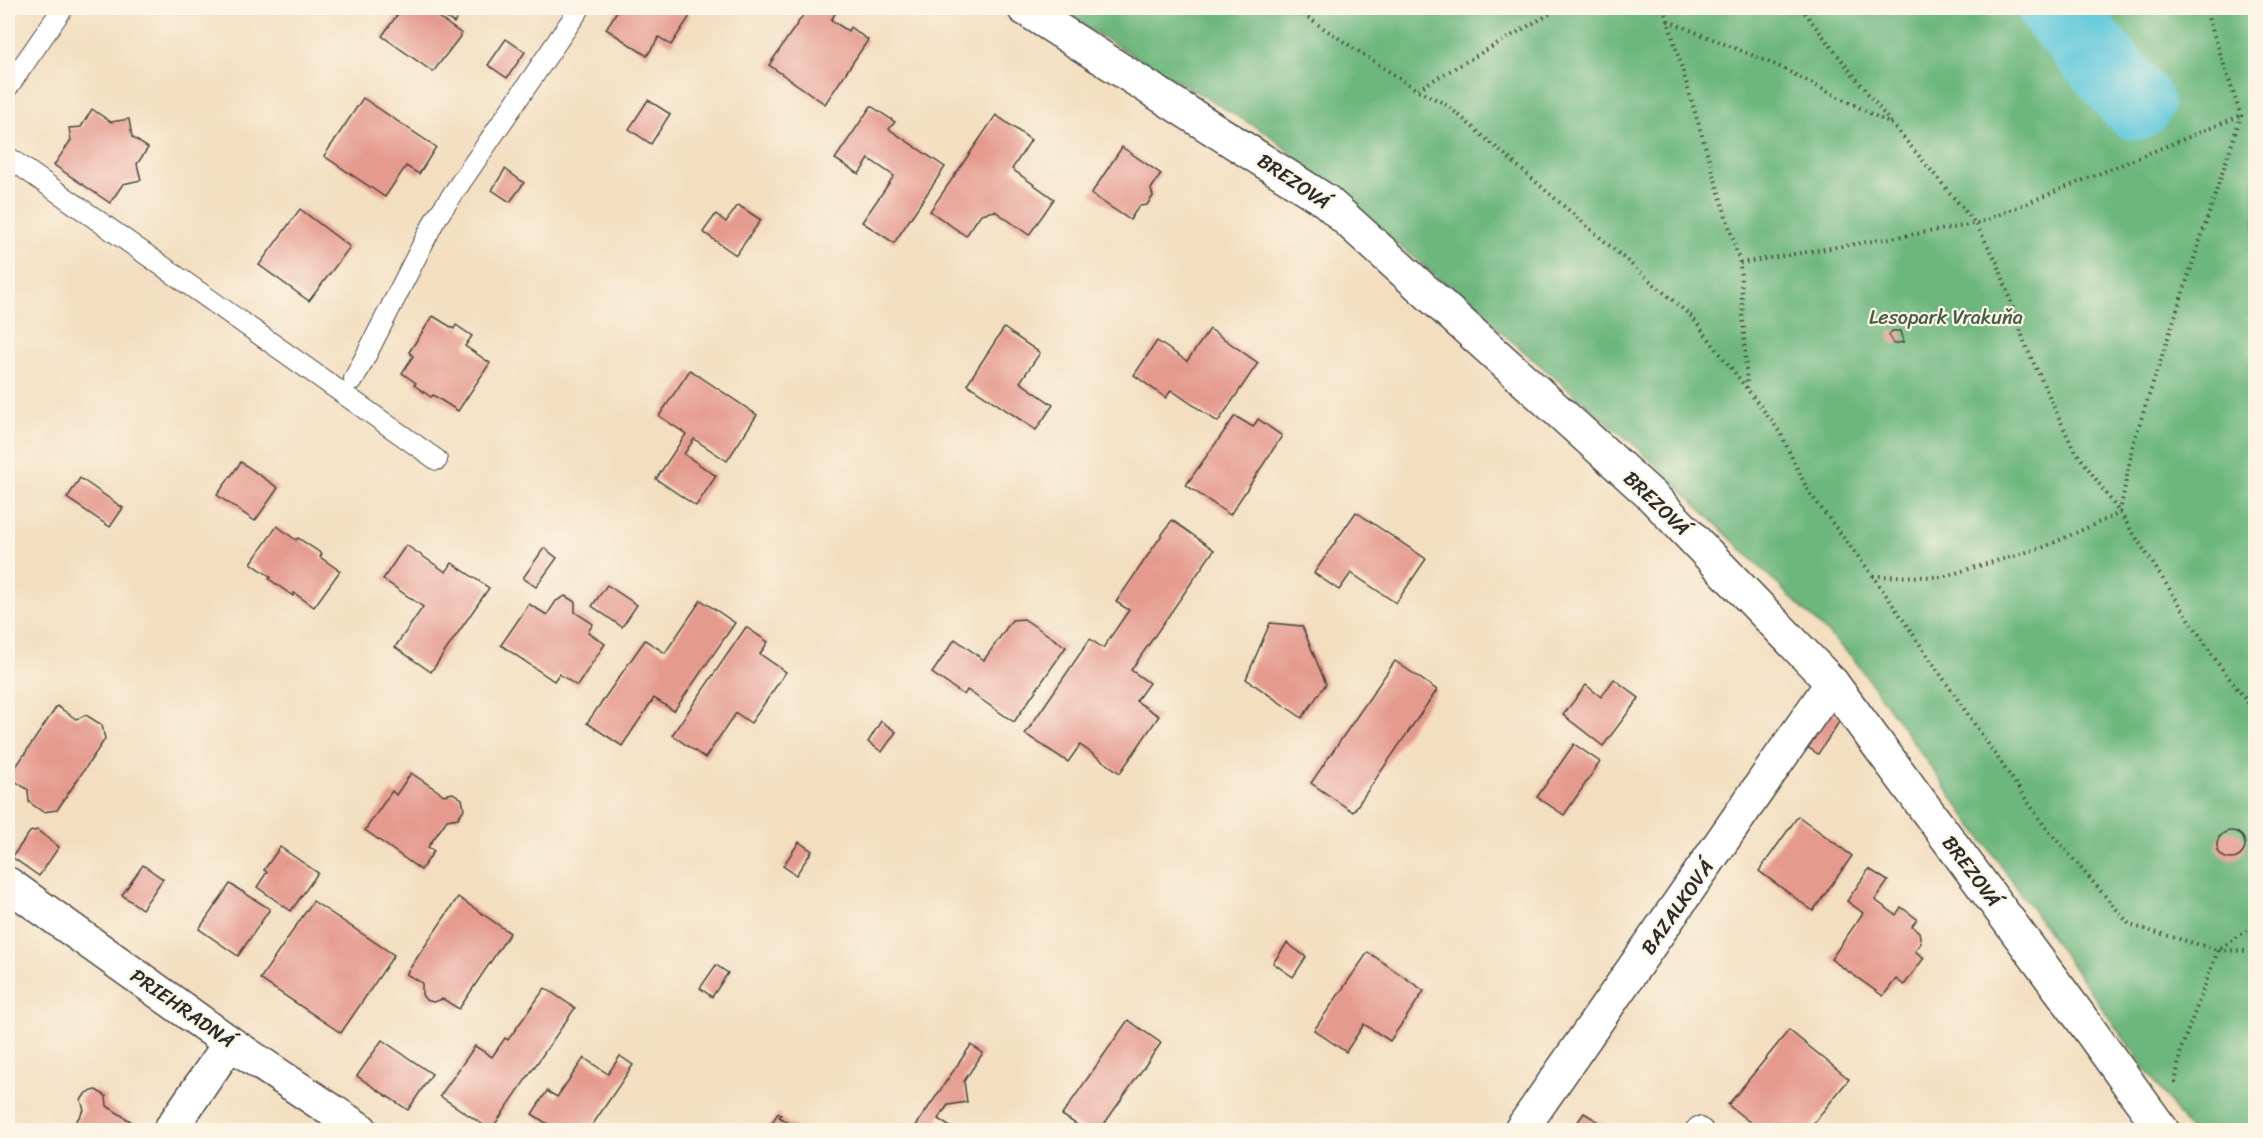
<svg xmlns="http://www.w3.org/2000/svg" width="2263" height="1138" font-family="Sriracha,sans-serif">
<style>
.forest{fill:#6db77e;stroke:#4c7154;stroke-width:1.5}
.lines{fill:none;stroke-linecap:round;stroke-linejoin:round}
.river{stroke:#60c9db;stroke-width:74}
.building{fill:#e59a8e}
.service-casing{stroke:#494641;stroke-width:22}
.minor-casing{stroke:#494641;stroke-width:36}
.path{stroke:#494641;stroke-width:4;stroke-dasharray:1.5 4.5;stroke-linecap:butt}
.service{stroke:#fff;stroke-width:20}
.minor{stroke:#fff;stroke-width:33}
.labels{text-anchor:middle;stroke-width:4.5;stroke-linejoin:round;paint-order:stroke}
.street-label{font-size:20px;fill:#2b2b2b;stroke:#fcf5e5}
.park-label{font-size:20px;fill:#475e4b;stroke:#fcf5e5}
</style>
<rect width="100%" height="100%" fill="#fcf5e5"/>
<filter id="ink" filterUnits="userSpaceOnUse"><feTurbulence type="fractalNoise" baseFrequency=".0167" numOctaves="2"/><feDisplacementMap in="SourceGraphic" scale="12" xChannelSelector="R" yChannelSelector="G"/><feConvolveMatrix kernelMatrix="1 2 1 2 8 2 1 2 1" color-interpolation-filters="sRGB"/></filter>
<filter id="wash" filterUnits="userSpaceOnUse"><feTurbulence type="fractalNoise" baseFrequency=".008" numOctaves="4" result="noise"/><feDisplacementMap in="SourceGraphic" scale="24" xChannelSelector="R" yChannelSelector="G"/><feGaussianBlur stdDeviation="1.35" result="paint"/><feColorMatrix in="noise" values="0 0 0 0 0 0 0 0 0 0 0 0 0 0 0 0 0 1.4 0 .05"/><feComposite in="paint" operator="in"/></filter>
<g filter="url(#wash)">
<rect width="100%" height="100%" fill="#f3dec0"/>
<!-- forest -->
<path class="forest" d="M 1053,8 L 2255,8 L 2255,1130 L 2189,1130 L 1854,659 L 1639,449 L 1268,134 Z"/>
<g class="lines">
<!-- river -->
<path class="river" d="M 2055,8 L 2136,103"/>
</g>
<g id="blocks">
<!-- building -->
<g class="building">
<path d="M 402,8 L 425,8 L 462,34 L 433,72 L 382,36 Z"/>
<path d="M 431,8 L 464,8 L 454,23 Z"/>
<path d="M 612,8 L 678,8 L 690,16 L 671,45 L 659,37 L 647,56 L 606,29 L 617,11 Z"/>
<path d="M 808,8 L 829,8 L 836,12 L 831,20 L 848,31 L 850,27 L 868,40 L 825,104 L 769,65 Z"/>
<path d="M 506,39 L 525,52 L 507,78 L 488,65 Z"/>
<path d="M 363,98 L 436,147 L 419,174 L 406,166 L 385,197 L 324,156 Z"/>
<path d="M 648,100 L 670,114 L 651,144 L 629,129 Z"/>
<path d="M 871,106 L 895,122 L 889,129 L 945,167 L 894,243 L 862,222 L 894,176 L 869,159 L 859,174 L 835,159 Z"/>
<path d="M 92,109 L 111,122 L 129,119 L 132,137 L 148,148 L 137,164 L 141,180 L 123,184 L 110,203 L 54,165 L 71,140 L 69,128 L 81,127 Z"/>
<path d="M 996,115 L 1031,140 L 1012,169 L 1054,199 L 1029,235 L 995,211 L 981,214 L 966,236 L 930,211 Z"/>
<path d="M 1122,147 L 1161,174 L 1151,189 L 1153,196 L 1147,205 L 1139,206 L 1130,220 L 1091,194 Z"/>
<path d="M 505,169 L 524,183 L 510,202 L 492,190 Z"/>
<path d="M 738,205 L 761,220 L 736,255 L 703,232 L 716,214 L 726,222 Z"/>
<path d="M 300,209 L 350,247 L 309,301 L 259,265 Z"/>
<path d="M 433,316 L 454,329 L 456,325 L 472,336 L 465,346 L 490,363 L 458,411 L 433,395 L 431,397 L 414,385 L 416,383 L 402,373 L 413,356 L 409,352 Z"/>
<path d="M 1004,328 L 1040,353 L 1020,382 L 1053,405 L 1036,430 L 967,384 Z"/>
<path d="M 1210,329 L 1258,363 L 1218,422 L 1171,390 L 1166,398 L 1134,375 L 1157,341 L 1187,361 Z"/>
<path d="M 1892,331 L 1901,331 L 1904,342 L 1893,344 L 1889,335 Z"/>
<path d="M 690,370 L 757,415 L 727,461 L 694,439 L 684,454 L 716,476 L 696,506 L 656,479 L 686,434 L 659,416 Z"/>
<path d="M 1235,416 L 1253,427 L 1258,419 L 1282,436 L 1230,515 L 1186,485 Z"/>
<path d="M 241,462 L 278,488 L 255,521 L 217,495 Z"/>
<path d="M 80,478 L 123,508 L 110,527 L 67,498 Z"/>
<path d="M 1356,512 L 1426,559 L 1396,603 L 1351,573 L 1339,590 L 1314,573 Z"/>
<path d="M 1172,520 L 1214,550 L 1131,670 L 1149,683 L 1136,701 L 1159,716 L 1120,773 L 1080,745 L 1068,762 L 1025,734 L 1090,639 L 1103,648 L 1129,610 L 1116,602 Z"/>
<path d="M 277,526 L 296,540 L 298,538 L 322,554 L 320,557 L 340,571 L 314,607 L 294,593 L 293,596 L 269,579 L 271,577 L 251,563 Z"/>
<path d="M 406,545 L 446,572 L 452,563 L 489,588 L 431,672 L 395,647 L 423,607 L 383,579 Z"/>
<path d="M 544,548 L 557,558 L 536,587 L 523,578 Z"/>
<path d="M 607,585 L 637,605 L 622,627 L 592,606 Z"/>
<path d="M 565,596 L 575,602 L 575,612 L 593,624 L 588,632 L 605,644 L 577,686 L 559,674 L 554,681 L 501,645 L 529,604 L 547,615 L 556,601 Z"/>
<path d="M 701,600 L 735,623 L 674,711 L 654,698 L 622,746 L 587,723 L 645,640 L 665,653 Z"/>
<path d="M 1024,619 L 1066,647 L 1014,722 L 967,690 L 964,695 L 932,673 L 955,639 L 984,660 L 1012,620 Z"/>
<path d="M 1270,623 L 1302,626 L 1326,684 L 1302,718 L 1246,679 Z"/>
<path d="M 746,627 L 768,642 L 760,654 L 786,672 L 751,723 L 736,713 L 705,758 L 672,735 Z"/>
<path d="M 1395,661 L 1437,690 L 1353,812 L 1311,783 Z"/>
<path d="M 1614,679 L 1639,698 L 1603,746 L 1563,715 L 1586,685 L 1601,697 Z"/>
<path d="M 57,706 L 76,719 L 86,715 L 102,725 L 105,739 L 57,810 L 43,812 L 29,802 L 28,790 L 9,777 Z"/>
<path d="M 1826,707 L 1841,719 L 1818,754 L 1800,742 Z"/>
<path d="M 881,721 L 896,732 L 882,752 L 868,742 Z"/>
<path d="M 1574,744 L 1600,762 L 1564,815 L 1537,797 Z"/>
<path d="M 411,773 L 444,795 L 453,793 L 462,799 L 464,809 L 458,818 L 447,820 L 428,847 L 434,851 L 421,870 L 365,830 L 392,791 L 396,795 Z"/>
<path d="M 1798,816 L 1852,856 L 1813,911 L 1759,871 Z"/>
<path d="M 37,830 L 59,847 L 39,876 L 12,857 L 30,832 Z"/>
<circle cx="2231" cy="845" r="14"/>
<path d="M 799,842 L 812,851 L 796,875 L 783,866 Z"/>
<path d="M 280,847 L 318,873 L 291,911 L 257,887 L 267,872 L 264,870 Z"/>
<path d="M 143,865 L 163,879 L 142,909 L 122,895 Z"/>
<path d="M 1869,869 L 1888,881 L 1875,900 L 1896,915 L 1901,907 L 1917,919 L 1912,926 L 1919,932 L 1921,943 L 1915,951 L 1924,958 L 1904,985 L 1896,979 L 1883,996 L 1831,959 L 1863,913 L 1847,901 Z"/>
<path d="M 230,884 L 270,909 L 238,956 L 199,929 Z"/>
<path d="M 458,897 L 510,933 L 459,1009 L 443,999 L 433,1002 L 426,1000 L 422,995 L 422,983 L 406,974 Z"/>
<path d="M 313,901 L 394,955 L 341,1033 L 260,979 Z"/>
<path d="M 1287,943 L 1306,957 L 1293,977 L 1273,963 Z"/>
<path d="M 1368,952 L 1424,991 L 1390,1041 L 1364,1024 L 1346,1052 L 1314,1030 Z"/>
<path d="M 716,965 L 728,973 L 712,997 L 700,988 Z"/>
<path d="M 545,988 L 575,1008 L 491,1130 L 440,1096 L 475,1046 L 492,1057 L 505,1038 L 508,1040 Z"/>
<path d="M 1128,1020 L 1161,1043 L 1100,1130 L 1085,1130 L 1062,1115 Z"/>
<path d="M 1789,1030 L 1849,1079 L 1808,1130 L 1745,1130 L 1751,1123 L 1728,1105 Z"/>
<path d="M 382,1040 L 432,1074 L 408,1110 L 357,1076 Z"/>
<path d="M 971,1045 L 983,1053 L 964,1081 L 967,1102 L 948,1105 L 938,1119 L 955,1130 L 913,1130 Z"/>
<path d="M 620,1056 L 633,1065 L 589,1130 L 557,1130 L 532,1114 L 547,1091 L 557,1097 L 584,1058 L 608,1074 Z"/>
<path d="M 96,1090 L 106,1096 L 107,1106 L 141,1128 L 139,1130 L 60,1130 L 63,1125 L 70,1130 L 84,1110 L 81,1100 L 86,1093 Z"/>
<path d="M 778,1113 L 781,1115 L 779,1117 L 799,1130 L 767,1130 Z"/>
<path d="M 1584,1113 L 1612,1130 L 1572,1130 Z"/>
</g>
</g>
</g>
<g filter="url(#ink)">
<use href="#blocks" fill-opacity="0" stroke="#494641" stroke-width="1.5"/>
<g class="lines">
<defs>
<g id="service">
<path d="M 8,87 L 63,8"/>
<path d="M 8,157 L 437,460"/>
<path d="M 354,379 L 435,220 L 580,8"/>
<path d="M 1695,1130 L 1698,1127 L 1703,1130"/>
</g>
<g id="minor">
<path d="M 1024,8 L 1326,201 L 1652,496 L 1832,683 L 2075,1010 L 2162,1130"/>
<path d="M 8,884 L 230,1043 L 361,1130"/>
<path d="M 170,1130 L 230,1043"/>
<path d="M 1521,1130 L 1832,683"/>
</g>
</defs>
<!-- service casing -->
<use href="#service" class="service-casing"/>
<!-- minor casing -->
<use href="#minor" class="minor-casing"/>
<!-- path -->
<g class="path">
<path d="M 1293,8 L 1417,90 L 1447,105 L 1692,317 L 1780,432 L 1808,491 L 1873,576 L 2043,824 L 2130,925 L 2218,950 L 2256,951"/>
<path d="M 1664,8 L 1740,263 L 1747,388"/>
<path d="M 1801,8 L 1891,123"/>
<path d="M 1668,21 L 1776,65 L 1893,125 L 1976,224 L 1998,264 L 2025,344 L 2072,446 L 2120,513 L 2219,665 L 2256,713"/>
<path d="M 1418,89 L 1560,8"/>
<path d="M 1740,263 L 1976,224 L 2240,116"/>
<path d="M 2120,512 L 2133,444 L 2241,116 L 2205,8"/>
<path d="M 1873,576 L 1942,577 L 2044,547 L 2120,513"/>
<path d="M 2175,1083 L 2181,1049 L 2218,950 L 2256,924"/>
</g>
<!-- service -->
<use href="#service" class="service"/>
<!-- minor -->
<use href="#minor" class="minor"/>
</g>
</g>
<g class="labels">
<!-- street labels -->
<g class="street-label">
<text transform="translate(1294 181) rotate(34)" y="7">BREZOVÁ</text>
<text transform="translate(1657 503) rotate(44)" y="7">BREZOVÁ</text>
<text transform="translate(1972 871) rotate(53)" y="7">BREZOVÁ</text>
<text transform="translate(1677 907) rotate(-55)" y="7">BAZALKOVÁ</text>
<text transform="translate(183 1008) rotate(35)" y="7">PRIEHRADNÁ</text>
</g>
<!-- park labels -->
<g class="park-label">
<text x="1946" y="324">Lesopark Vrakuňa</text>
</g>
</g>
<!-- margin -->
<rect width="2263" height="1138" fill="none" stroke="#fcf5e5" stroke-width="30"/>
</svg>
